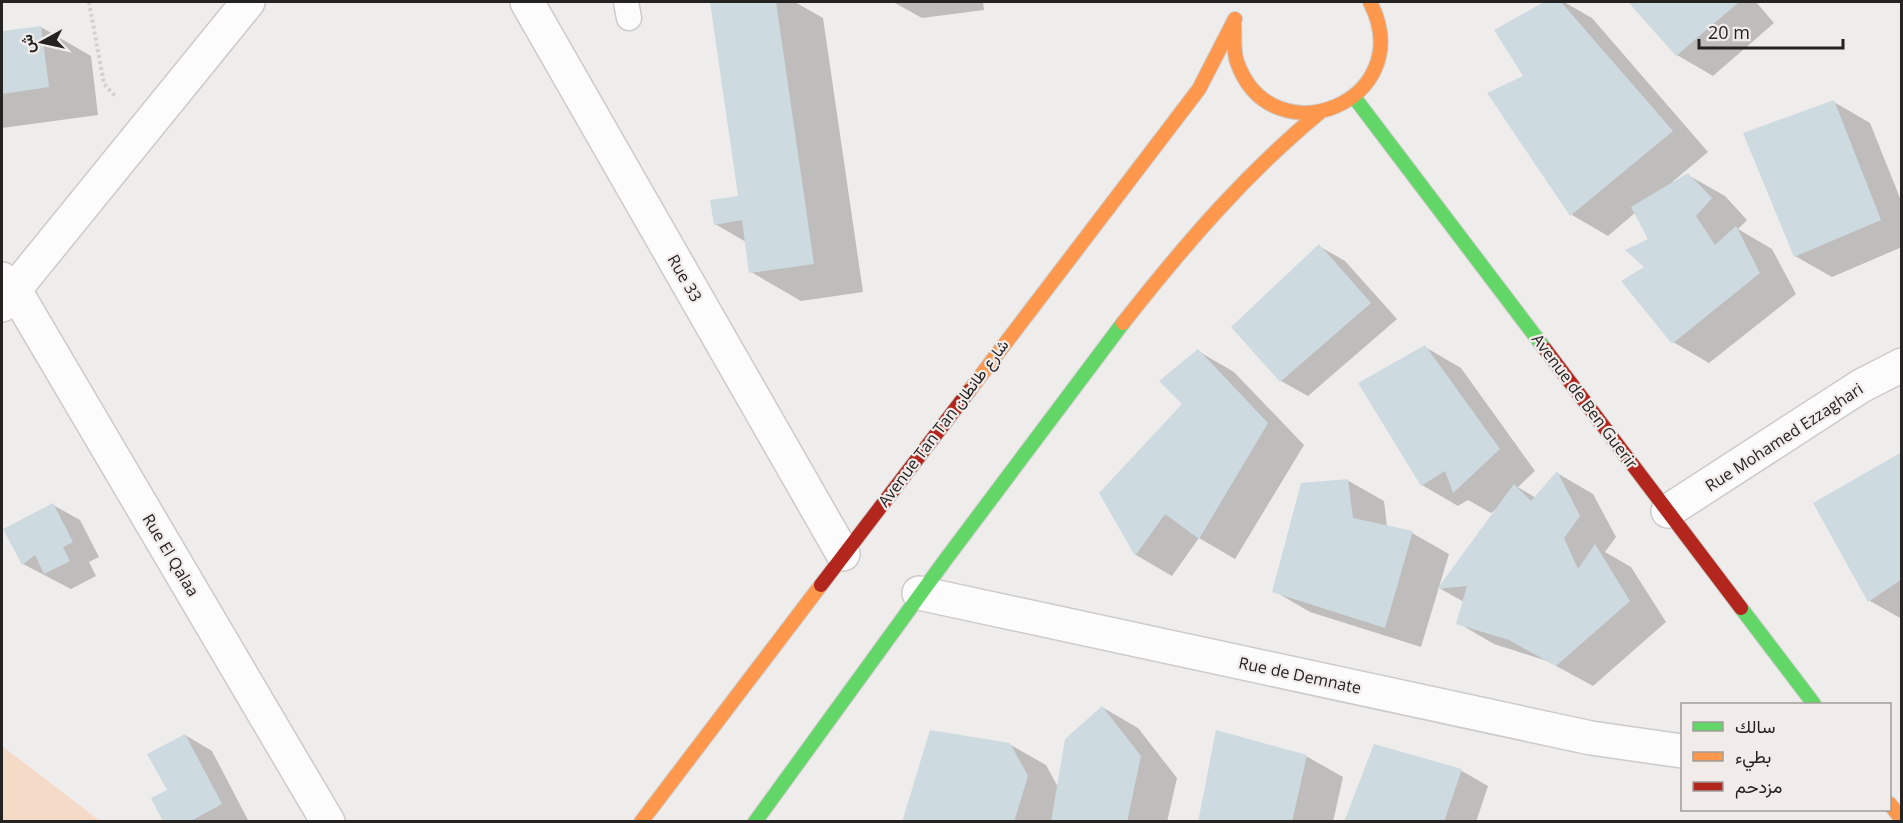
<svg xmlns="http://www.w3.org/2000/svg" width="1903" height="823" font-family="'Open Sans',Vazirmatn,sans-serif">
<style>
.green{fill:#f4dac7}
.shadow{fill:#0003}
.building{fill:#cddbe0}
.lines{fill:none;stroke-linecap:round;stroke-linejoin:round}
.lane-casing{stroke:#cccbc9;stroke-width:27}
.street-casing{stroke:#cccbc9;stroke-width:36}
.fast-casing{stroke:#cccbc9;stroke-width:16}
.slow-casing{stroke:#cccbc9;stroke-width:16}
.jam-casing{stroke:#cccbc9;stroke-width:16}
.path{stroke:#d1d1d1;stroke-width:4;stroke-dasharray:3 3;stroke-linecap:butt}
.lane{stroke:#fdfcfc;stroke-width:24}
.street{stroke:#fdfcfc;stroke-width:33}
.fast{stroke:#63d668;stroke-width:14}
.slow{stroke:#ff974d;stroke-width:14}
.jam{stroke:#b3261e;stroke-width:14}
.labels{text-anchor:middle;stroke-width:4.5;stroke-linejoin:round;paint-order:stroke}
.street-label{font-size:16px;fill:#252322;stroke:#f1ece9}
</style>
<rect width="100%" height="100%" fill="#efedeb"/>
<!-- green -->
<path class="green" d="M 2,746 L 100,821 L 2,821 Z"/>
<!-- shadow -->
<g class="shadow">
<path d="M 711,2 L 795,2 L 823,18 L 863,292 L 801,301 L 751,272 L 746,242 L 715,224 L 739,197 Z"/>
<path d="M 893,2 L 983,2 L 984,10 L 922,18 Z"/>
<path d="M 1547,2 L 1564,2 L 1592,18 L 1708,152 L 1671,183 L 1688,175 L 1725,196 L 1747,220 L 1738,229 L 1772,249 L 1796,294 L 1709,363 L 1673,342 L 1646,268 L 1650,239 L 1636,212 L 1608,236 L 1572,215 L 1525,76 L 1497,31 Z"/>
<path d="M 1630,2 L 1756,2 L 1774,23 L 1713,76 L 1677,55 Z"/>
<path d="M 41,27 L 91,56 L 98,115 L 2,128 L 2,32 Z"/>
<path d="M 1834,102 L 1870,123 L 1902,203 L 1902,247 L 1832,277 L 1795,256 Z"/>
<path d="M 1319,246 L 1345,261 L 1397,319 L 1308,396 L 1281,381 Z"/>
<path d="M 1425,347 L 1461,368 L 1535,471 L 1518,487 L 1536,498 L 1557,473 L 1593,494 L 1616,537 L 1605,552 L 1631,567 L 1666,622 L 1593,686 L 1547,661 L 1494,644 L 1458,623 L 1464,602 L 1439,588 L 1497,509 L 1491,513 L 1468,500 L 1458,506 L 1422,485 L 1360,383 Z"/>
<path d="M 1198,351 L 1234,372 L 1304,445 L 1235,559 L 1199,538 L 1172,576 L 1136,555 L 1101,494 L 1184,404 Z"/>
<path d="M 1902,454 L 1902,619 L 1870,601 Z"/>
<path d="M 1347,480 L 1384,501 L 1387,527 L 1412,533 L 1449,554 L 1421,647 L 1310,612 L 1274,591 Z"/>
<path d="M 53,505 L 80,520 L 99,557 L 89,562 L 96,576 L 71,589 L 23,564 Z"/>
<path d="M 1102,707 L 1138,728 L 1177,778 L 1167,822 L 903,822 L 1009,744 L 1046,765 L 1058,787 Z"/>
<path d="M 185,735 L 212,751 L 248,820 L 165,822 L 169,791 Z"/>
<path d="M 1375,745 L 1462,771 L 1488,786 L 1476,822 L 1346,822 Z"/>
<path d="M 1306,756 L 1343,777 L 1333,822 L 1200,822 Z"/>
</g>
<!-- building -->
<g class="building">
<path d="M 710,2 L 776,2 L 814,264 L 749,273 L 742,220 L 714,225 L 710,200 L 738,196 Z"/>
<path d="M 1544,2 L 1561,2 L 1673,131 L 1570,216 L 1487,93 L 1523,76 L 1494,30 Z"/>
<path d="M 1628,2 L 1739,2 L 1676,56 Z"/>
<path d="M 41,26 L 49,87 L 2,94 L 2,31 Z"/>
<path d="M 1834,100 L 1881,220 L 1794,257 L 1743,133 Z"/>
<path d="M 1688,173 L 1712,198 L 1696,216 L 1715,245 L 1736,226 L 1760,273 L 1672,344 L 1621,281 L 1644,267 L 1625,250 L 1648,239 L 1631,207 Z"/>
<path d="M 1319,244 L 1371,303 L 1280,382 L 1231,327 Z"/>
<path d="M 1425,345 L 1500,449 L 1453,493 L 1445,471 L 1421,486 L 1358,383 Z"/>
<path d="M 1198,349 L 1268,423 L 1199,539 L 1165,514 L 1135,556 L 1099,493 L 1182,404 L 1159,381 Z"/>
<path d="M 1902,452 L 1902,579 L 1868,602 L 1813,503 Z"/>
<path d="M 1557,471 L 1580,516 L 1564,538 L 1578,569 L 1595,544 L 1630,601 L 1556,666 L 1509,640 L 1456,624 L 1467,586 L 1437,589 L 1514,484 L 1531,501 Z"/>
<path d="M 1348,479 L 1353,518 L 1413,531 L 1385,628 L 1272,592 L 1301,483 Z"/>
<path d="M 53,503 L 73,542 L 63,547 L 70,561 L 44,574 L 35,555 L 22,565 L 3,529 Z"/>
<path d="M 1102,706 L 1141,756 L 1127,822 L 1051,822 L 1065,739 Z"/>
<path d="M 930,730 L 1010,743 L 1028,776 L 1014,822 L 902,822 Z"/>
<path d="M 1216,730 L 1307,755 L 1292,822 L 1198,822 Z"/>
<path d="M 185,734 L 222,804 L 189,822 L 163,822 L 151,798 L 167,790 L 147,754 Z"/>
<path d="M 1374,744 L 1462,769 L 1444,822 L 1344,822 Z"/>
</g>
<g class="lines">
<defs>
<path id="lane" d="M 626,2 L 629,18"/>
<g id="street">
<path d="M 527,2 L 843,554"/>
<path d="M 2,279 L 14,289 L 328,822"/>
<path d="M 2,305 L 248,2"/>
<path d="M 1668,511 L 1861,386 L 1902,365"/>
<path d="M 919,593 L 1591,738 L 1682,751"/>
</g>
<g id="fast">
<path d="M 1354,97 L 1545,349"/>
<path d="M 1741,608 L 1814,704"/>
<path d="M 755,822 L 946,559 L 1123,323"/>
</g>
<g id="slow">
<path d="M 1234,25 C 1235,36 1233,51 1237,62 C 1272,161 1421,101 1370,2"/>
<path d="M 1123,323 C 1183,247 1244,175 1319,113"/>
<path d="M 969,391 L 1199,89 L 1235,19"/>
<path d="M 1890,804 L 1902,820"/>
<path d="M 641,822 L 821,585"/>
</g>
<g id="jam">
<path d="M 1545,349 L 1741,608"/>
<path d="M 821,585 L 969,391"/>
</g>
</defs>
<!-- lane casing -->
<use href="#lane" class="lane-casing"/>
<!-- street casing -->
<use href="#street" class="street-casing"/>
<!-- fast casing -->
<use href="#fast" class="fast-casing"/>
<!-- slow casing -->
<use href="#slow" class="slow-casing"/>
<!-- jam casing -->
<use href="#jam" class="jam-casing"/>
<!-- path -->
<path class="path" d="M 89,2 L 104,84 L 116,97"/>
<!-- lane -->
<use href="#lane" class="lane"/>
<!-- street -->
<use href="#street" class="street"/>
<!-- fast -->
<use href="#fast" class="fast"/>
<!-- slow -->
<use href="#slow" class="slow"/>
<!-- jam -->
<use href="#jam" class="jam"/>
</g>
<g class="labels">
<!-- street labels -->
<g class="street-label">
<text transform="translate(685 278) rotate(60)" y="6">Rue 33</text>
<text transform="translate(1585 401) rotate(53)" y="6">Avenue de Ben Guerir</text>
<text transform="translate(943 423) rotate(-53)" y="6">Avenue Tan Tan شارع طانطان</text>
<text transform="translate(1784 437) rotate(-33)" y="6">Rue Mohamed Ezzaghari</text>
<text transform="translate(171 555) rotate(59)" y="6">Rue El Qalaa</text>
<text transform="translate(1300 675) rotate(12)" y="6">Rue de Demnate</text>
</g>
</g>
<!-- border -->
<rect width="1903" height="823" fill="none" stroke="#252322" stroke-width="6"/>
<!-- legend -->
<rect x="1681" y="703" width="210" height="108" fill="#f1ece9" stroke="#9f9c99" stroke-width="1.5"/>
<rect x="1693" y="722" width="30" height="9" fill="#63d668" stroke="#9f9c99" stroke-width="1.5"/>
<text x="1735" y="733" font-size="18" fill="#252322">سالك</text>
<rect x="1693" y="752" width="30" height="9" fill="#ff974d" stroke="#9f9c99" stroke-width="1.5"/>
<text x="1735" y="763" font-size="18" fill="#252322">بطيء</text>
<rect x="1693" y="782" width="30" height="9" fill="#b3261e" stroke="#9f9c99" stroke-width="1.5"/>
<text x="1735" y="793" font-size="18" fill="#252322">مزدحم</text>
<!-- north arrow -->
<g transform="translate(42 42) rotate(262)" stroke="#f1ece9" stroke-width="4.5" paint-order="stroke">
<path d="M0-4.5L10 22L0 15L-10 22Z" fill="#252322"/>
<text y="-9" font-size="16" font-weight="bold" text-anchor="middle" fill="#252322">ش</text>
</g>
<!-- scale -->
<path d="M1699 39v9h144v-9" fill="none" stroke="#252322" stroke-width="3"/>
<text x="1708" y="39" font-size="18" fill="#252322" stroke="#f1ece9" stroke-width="4.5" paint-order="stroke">20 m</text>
</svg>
